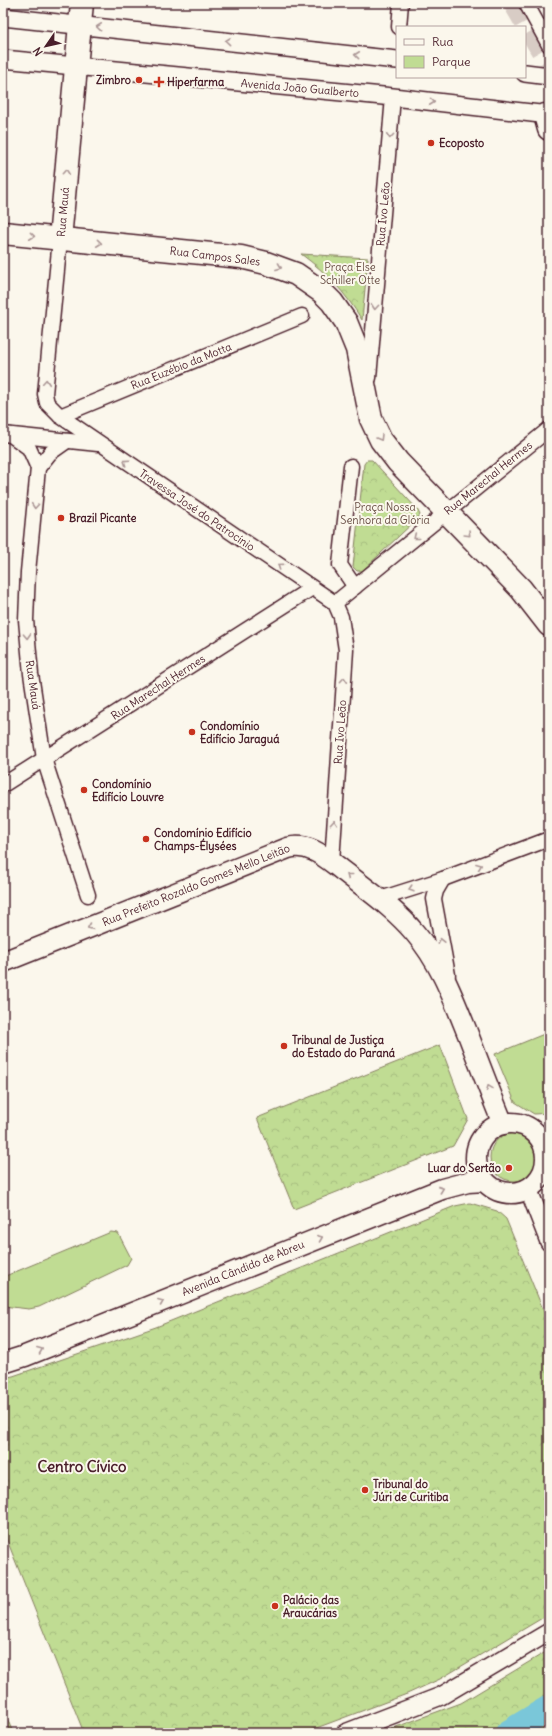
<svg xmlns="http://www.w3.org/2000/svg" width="552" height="1736" font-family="Delius,sans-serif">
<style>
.green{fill:#c0dc93;stroke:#857e5f}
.forest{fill:url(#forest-crowns);stroke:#857e5f}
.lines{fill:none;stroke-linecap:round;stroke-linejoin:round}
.river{stroke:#7ac7d9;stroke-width:26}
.primary-tunnel{stroke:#d8ccc5;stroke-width:22;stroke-dasharray:22 11;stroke-linecap:butt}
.minor-casing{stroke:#4a1f2b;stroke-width:17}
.tertiary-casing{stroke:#4a1f2b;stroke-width:20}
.secondary-casing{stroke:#4a1f2b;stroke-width:23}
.primary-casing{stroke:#4a1f2b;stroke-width:25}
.minor{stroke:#fbf7ec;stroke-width:14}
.tertiary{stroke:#fbf7ec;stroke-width:17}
.secondary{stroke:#fbf7ec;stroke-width:20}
.primary{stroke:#fbf7ec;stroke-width:22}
.oneway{stroke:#ab9695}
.poi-dot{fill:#c8321e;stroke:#fbf7ec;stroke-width:1.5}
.labels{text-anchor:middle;stroke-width:4;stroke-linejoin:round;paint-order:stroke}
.poi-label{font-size:11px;font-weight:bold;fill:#4a1f2b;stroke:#fbf7ec;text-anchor:start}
.street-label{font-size:11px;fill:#4a1f2b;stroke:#fbf7ec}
.park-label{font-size:11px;fill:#684e45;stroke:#fbf7ec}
.district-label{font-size:15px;font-weight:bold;fill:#4a1f2b;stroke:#fbf7ec}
</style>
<defs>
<pattern id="forest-crowns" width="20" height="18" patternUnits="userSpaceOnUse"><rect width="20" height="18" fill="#c0dc93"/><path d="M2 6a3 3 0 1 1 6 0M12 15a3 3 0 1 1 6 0" fill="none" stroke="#a6bc7f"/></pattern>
</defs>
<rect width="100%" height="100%" fill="#fbf7ec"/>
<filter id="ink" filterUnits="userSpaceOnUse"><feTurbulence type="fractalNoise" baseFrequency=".025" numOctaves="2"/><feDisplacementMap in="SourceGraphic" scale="8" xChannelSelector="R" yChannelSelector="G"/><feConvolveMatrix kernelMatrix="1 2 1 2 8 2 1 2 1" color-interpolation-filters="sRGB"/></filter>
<g filter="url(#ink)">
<!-- green -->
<g class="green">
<path d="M 549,1032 L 549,1113 L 534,1114 L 515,1102 L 495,1054 Z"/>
<circle cx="514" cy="1157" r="24"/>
<path d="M 111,1232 L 118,1233 L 131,1258 L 127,1265 L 39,1307 L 29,1309 L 3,1306 L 3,1277 Z"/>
<path d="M 3,1708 L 13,1733 L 3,1733 Z"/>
</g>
<!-- forest -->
<g class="forest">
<path d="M 301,254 L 368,258 L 362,320 C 344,291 329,275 301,254 Z"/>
<path d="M 367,460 L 372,460 L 417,509 L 420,515 L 418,518 L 362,571 L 357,571 L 353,567 L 364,464 Z"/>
<path d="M 440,1045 L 468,1119 L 453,1146 L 294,1209 L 257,1118 Z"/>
<path d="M 470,1203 L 497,1211 L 506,1219 L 549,1324 L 549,1614 L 440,1679 L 407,1694 L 303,1733 L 84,1733 L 3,1530 L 3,1378 L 13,1376 L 156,1327 L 455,1206 Z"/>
<path d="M 549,1650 L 549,1733 L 380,1733 L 461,1703 Z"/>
</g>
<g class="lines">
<!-- river -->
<path class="river" d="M 508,1733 L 549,1708"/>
<!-- primary-tunnel -->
<path class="primary-tunnel" d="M 514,3 L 549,63"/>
<defs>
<g id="minor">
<path d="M 526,3 L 549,45"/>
<path d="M 399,27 L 401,3"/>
<path d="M 60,239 L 45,394 L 47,403 L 60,416 L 335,603"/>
<path d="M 369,378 L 393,97"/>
<path d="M 60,416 L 302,316"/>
<path d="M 3,434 L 98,444"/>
<path d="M 11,435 L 29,448 L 38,468"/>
<path d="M 67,441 L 50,453 L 38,468 L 28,572 L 26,620 L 31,674 L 44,759 L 88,895"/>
<path d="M 351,466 L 340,565 L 355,587"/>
<path d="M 335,603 L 549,429"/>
<path d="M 3,785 L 312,588"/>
<path d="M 332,862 L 346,650 L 341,617 L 335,603"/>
<path d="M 443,879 L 436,891 L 434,899 L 448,975"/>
<path d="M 380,899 L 443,879 L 549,839"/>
</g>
<g id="tertiary">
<path d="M 3,17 L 397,60"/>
<path d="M 3,59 L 393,97 L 549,115"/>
<path d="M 525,73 L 549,76"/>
<path d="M 528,1188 L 549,1242"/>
<path d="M 345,1733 L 441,1696 L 549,1632"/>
</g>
<g id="secondary">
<path d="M 3,962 L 288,848 C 311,842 328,860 346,873 C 370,892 395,909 415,933 C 441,963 454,1000 469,1037 C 480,1066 491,1095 503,1124"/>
<circle cx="511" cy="1158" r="35"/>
<path d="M 3,1363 L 25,1356 L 442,1189 L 468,1182 L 485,1181"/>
</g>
<g id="primary">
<path d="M 545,115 L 549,129"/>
<path d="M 3,233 L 241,257 L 266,263 L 296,274 L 322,292 L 332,302 L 346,322 L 357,349 L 371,419 L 381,440 L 398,462 L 521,589 L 549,625"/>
<path d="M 60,239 L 82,3"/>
</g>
</defs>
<!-- minor casing -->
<use href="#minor" class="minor-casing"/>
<!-- tertiary casing -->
<use href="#tertiary" class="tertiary-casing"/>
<!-- secondary casing -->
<use href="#secondary" class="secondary-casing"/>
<!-- primary casing -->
<use href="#primary" class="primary-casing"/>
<!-- minor -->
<use href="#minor" class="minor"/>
<!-- tertiary -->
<use href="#tertiary" class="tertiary"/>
<!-- secondary -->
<use href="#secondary" class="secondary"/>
<!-- primary -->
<use href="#primary" class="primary"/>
</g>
<!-- one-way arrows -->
<defs><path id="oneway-chevron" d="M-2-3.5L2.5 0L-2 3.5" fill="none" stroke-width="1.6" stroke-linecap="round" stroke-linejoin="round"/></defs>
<g class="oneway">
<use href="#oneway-chevron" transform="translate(99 27) rotate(-174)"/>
<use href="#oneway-chevron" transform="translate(228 41) rotate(-174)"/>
<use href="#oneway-chevron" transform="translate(357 55) rotate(-174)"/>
<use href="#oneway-chevron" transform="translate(432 102) rotate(7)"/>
<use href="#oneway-chevron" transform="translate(390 136) rotate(95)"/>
<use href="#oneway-chevron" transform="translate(66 172) rotate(-85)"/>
<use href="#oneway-chevron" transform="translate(32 236) rotate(6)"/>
<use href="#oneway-chevron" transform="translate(99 243) rotate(6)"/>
<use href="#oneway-chevron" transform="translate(279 267) rotate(21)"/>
<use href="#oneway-chevron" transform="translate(375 307) rotate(95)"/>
<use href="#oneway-chevron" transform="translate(46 382) rotate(-85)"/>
<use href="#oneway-chevron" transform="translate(380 438) rotate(59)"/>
<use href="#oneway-chevron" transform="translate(126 462) rotate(-146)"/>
<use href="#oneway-chevron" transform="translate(35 506) rotate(95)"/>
<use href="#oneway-chevron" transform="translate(468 534) rotate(45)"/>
<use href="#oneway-chevron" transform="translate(416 537) rotate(141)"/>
<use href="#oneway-chevron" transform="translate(280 566) rotate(-146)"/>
<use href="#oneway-chevron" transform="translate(27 636) rotate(87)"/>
<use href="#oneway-chevron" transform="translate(344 680) rotate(-86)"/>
<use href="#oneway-chevron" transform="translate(334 823) rotate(-86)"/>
<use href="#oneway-chevron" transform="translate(479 866) rotate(-21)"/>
<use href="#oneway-chevron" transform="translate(349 876) rotate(-142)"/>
<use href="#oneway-chevron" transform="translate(411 889) rotate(162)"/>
<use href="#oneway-chevron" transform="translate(90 927) rotate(158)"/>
<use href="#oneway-chevron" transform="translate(441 941) rotate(-102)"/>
<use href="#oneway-chevron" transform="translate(489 1088) rotate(-111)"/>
<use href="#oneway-chevron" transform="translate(441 1189) rotate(-20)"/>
<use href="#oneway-chevron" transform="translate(320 1238) rotate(-22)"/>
<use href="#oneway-chevron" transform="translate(161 1302) rotate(-22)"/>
<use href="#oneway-chevron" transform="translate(40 1350) rotate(-22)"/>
</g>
</g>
<!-- markers -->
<g class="poi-dot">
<circle cx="139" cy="80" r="4"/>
<path d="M157 76h4v4h4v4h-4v4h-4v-4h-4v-4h4z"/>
<circle cx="431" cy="143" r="4"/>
<circle cx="61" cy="518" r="4"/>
<circle cx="192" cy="732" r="4"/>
<circle cx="84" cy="790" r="4"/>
<circle cx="146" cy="839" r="4"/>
<circle cx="284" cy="1046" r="4"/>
<circle cx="509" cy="1168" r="4"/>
<circle cx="365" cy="1490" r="4"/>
<circle cx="275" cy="1606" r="4"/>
</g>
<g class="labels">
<!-- poi labels -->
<g class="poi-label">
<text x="131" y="84" text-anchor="end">Zimbro</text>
<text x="167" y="86">Hiperfarma</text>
<text x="439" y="147">Ecoposto</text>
<text x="69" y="522">Brazil Picante</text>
<text x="200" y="730">Condomínio<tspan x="200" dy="13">Edifício Jaraguá</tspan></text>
<text x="92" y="788">Condomínio<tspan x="92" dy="13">Edifício Louvre</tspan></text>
<text x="154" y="837">Condomínio Edifício<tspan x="154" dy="13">Champs-Élysées</tspan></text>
<text x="292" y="1044">Tribunal de Justiça<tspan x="292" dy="13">do Estado do Paraná</tspan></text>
<text x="501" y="1172" text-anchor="end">Luar do Sertão</text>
<text x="373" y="1488">Tribunal do<tspan x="373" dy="13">Júri de Curitiba</tspan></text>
<text x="283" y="1604">Palácio das<tspan x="283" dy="13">Araucárias</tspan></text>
</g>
<!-- street labels -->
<g class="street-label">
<text transform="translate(300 88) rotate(5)" y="4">Avenida João Gualberto</text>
<text transform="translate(63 212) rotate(-85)" y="4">Rua Mauá</text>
<text transform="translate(383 214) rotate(-85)" y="4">Rua Ivo Leão</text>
<text transform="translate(215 256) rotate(7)" y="4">Rua Campos Sales</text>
<text transform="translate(181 366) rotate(-22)" y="4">Rua Euzébio da Motta</text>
<text transform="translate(488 478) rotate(-39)" y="4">Rua Marechal Hermes</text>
<text transform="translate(197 510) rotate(34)" y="4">Travessa José do Patrocínio</text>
<text transform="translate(33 685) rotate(82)" y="4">Rua Mauá</text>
<text transform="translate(158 687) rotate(-33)" y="4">Rua Marechal Hermes</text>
<text transform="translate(340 732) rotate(-86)" y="4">Rua Ivo Leão</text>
<text transform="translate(196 885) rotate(-22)" y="4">Rua Prefeito Rozaldo Gomes Mello Leitão</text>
<text transform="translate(243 1268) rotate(-22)" y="4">Avenida Cândido de Abreu</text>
</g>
<!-- park labels -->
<g class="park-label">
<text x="350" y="271">Praça Else<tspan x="350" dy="13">Schiller Otte</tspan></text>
<text x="385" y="511">Praça Nossa<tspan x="385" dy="13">Senhora da Glória</tspan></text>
</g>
<!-- district labels -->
<g class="district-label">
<text x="82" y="1472">Centro Cívico</text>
</g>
</g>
<!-- margin -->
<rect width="552" height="1736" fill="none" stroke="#fbf7ec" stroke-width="16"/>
<rect x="8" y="8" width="536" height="1720" fill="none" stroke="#4a1f2b" stroke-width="1.5" filter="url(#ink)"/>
<!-- legend -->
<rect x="396" y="26" width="130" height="52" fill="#fbf7ec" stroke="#b4a19f"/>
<rect x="404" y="39" width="20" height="6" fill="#fbf7ec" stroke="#b4a19f"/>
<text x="432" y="46" font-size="12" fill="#4a1f2b">Rua</text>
<rect x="404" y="56" width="20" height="12" fill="#c0dc93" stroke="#b4a19f"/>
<text x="432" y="66" font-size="12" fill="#4a1f2b">Parque</text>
<!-- north arrow -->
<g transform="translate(46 46) rotate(236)" stroke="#fbf7ec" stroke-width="3" paint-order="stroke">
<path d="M0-3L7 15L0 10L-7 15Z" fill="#4a1f2b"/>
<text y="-6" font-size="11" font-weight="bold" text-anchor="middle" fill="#4a1f2b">N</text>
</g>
</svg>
